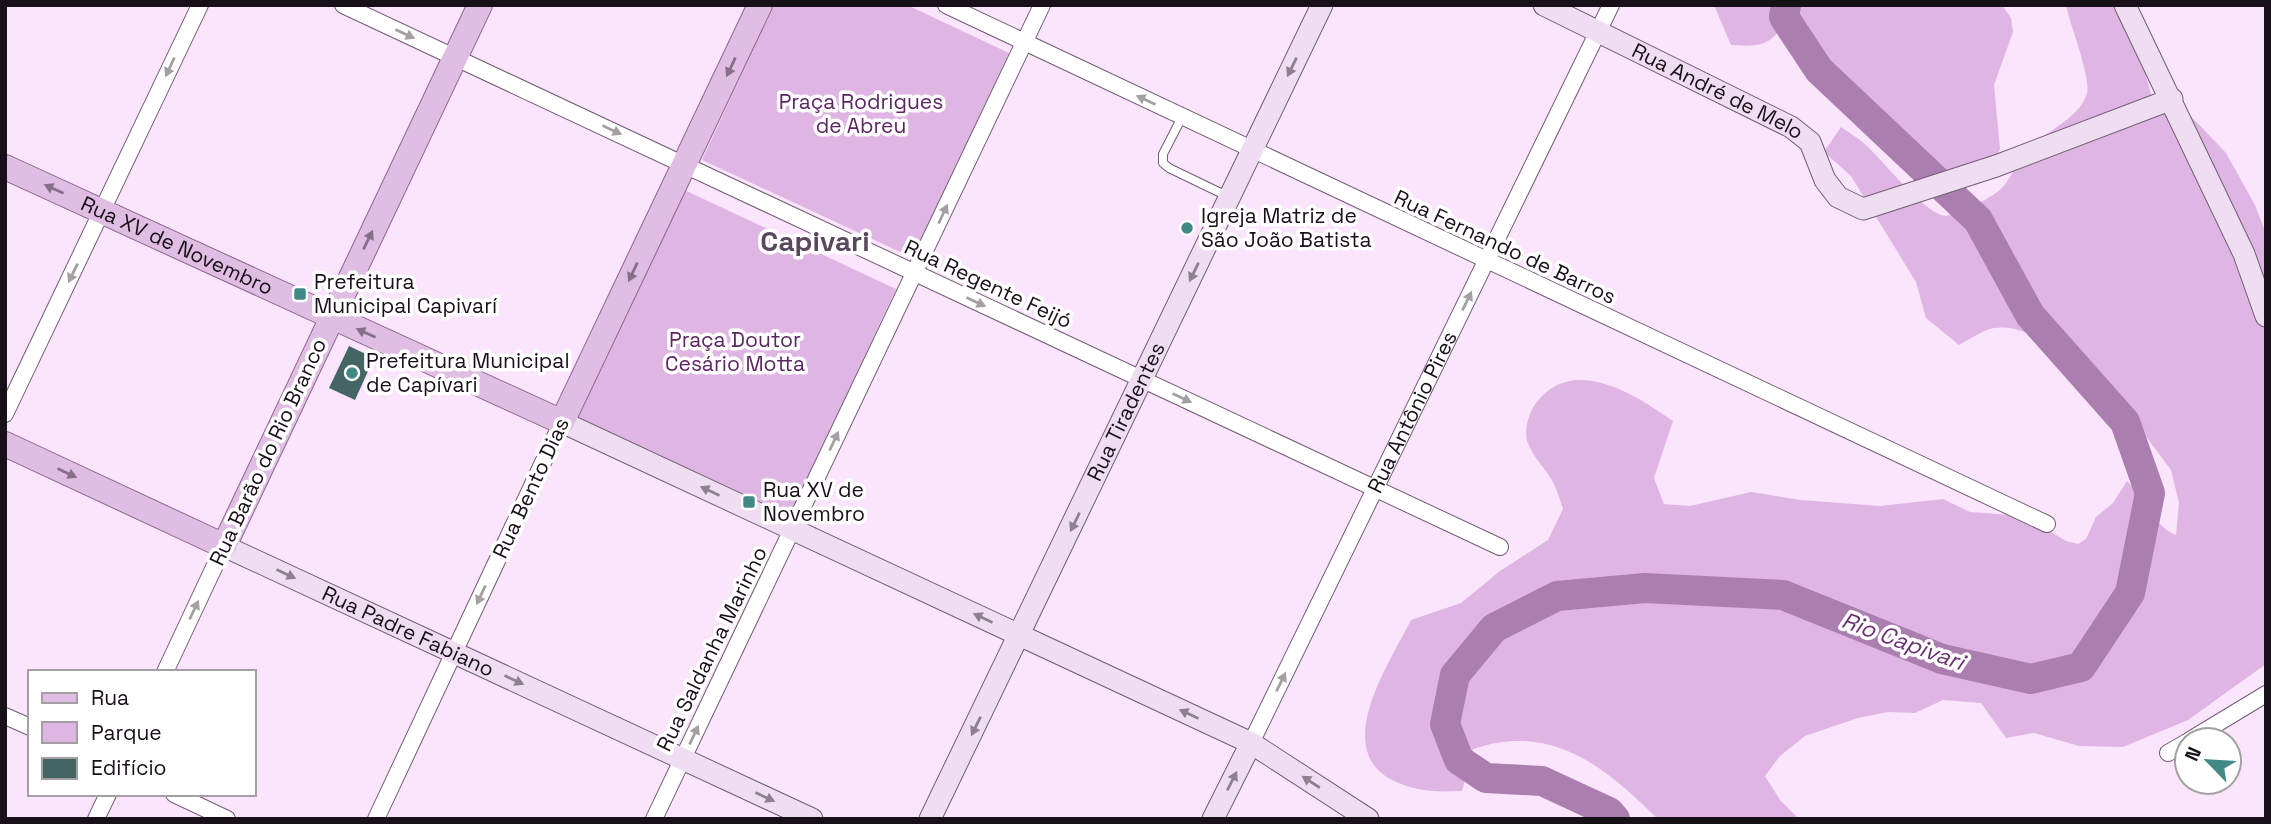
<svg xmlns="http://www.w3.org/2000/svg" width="2271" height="824" font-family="'Space Grotesk',sans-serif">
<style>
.green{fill:#dfb5e3}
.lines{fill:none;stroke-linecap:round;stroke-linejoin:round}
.river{stroke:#aa7eaf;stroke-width:30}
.building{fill:#436563}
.lane-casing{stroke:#715e73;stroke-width:10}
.street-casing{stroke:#715e73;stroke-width:18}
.secondary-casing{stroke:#715e73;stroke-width:23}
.primary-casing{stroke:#8c6490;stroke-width:26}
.lane{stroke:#fff;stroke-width:8}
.street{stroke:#fff;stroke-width:16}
.secondary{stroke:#efdef1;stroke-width:21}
.primary{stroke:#e0bde3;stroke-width:24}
.oneway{fill:#a39fa3}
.oneway2{fill:#866f88}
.oneway3{fill:#8e818f}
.poi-dot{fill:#418984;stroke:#fff;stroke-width:2.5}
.labels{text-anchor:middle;stroke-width:7;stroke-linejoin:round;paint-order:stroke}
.street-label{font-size:21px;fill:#181018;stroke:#fff}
.park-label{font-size:21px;fill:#5b2462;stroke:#fff}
.poi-label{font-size:21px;fill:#181018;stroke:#fff;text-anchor:start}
.water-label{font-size:23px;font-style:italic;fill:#6a3270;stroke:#fff}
.district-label{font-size:28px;font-weight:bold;fill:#59475b;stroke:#fff}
</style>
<rect width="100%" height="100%" fill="#fbe5fd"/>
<!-- green -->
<g class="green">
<path d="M 774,5 L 907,5 L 1009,53 L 913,258 L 702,160 Z"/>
<path d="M 1714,5 L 2002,5 L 2011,18 L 2013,32 L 1994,85 L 2000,149 L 1990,169 L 1962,182 C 1915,166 1866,124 1839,82 C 1825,60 1814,32 1795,15 L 1786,18 C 1773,46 1760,47 1731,45 Z"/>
<path d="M 2066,5 L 2130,5 L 2131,20 L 2151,94 L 2186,111 L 2226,153 L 2255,205 L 2266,234 L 2266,664 L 2188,720 L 2123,747 L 2079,746 L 2034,733 L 2006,738 L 1981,703 L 1943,700 L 1915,713 L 1888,712 L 1858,718 L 1805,736 L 1780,756 L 1765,776 L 1780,800 L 1799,819 L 1658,819 C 1605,767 1552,722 1473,749 L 1462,791 C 1437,792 1417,792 1394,781 C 1330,750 1389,664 1411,620 L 1461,603 L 1500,571 L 1548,540 L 1563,509 C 1560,501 1558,492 1554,484 C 1547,470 1533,458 1528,443 C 1523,431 1529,412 1536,403 C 1572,354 1635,394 1673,421 L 1654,478 L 1664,504 L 1690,506 L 1751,492 L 1801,500 L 1880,506 L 1943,499 L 1970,512 L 2025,516 L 2066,541 L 2078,544 L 2086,539 L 2096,517 L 2113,503 L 2127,481 C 2144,497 2155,528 2176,535 L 2179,503 L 2171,470 L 2121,403 L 2074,359 L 2061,359 C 2047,340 2018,324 1994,328 C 1983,330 1968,340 1959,345 L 1926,318 L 1916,282 L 1851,176 L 1824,152 L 1841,127 C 1851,134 1863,141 1871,150 C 1887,166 1921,208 1941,215 C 1952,220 1995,196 2003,187 C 2012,176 2017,162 2026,151 C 2043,132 2080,119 2087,93 C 2091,77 2070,25 2066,5 Z"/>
<path d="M 680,188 L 896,289 L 790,516 L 574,415 Z"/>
</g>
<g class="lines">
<!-- river -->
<path class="river" d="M 1615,819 L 1609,812 L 1542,781 L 1486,778 L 1459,760 L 1445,724 L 1455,675 L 1494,628 L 1557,596 L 1645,588 L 1783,595 L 1942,659 L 2031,679 L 2081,667 L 2130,593 L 2150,493 L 2125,422 L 2030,315 L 1978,220 L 1819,70 L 1784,17 L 1786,5"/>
</g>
<!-- building -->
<path class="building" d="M 349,346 L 374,358 L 355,400 L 329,388 Z"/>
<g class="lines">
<defs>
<path id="lane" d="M 1182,117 L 1163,154 L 1163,163 L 1169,168 L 1227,196"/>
<g id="street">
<path d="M 343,5 L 1500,547"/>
<path d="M 946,5 L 2047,524"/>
<path d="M 5,414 L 200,5"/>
<path d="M 165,672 L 224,546"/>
<path d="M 5,716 L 30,727"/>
<path d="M 2190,740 L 2266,694"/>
<path id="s1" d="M 1251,743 L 1611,5"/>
<path d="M 2168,753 L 2187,742"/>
<path d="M 174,794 L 227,819"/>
<path d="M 96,819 L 108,794"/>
<path d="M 376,819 L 562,422"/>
<path d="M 654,819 L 1042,5"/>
</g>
<g id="secondary">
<path id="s2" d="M 1544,5 L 1791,127 L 1810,142 L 1825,180 L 1838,197 L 1863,209 L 1996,166 L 2172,99"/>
<path d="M 2125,5 L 2244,254 L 2266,316"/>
<path d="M 562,422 L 1251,743 L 1368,819"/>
<path id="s3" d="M 224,546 L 812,819"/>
<path id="s4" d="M 930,819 L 1322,5"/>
<path d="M 1213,819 L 1251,743"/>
</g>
<g id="primary">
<path id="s5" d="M 5,167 L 562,422 L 760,5"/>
<path d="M 5,444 L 224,546 L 480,5"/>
</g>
</defs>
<!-- lane casing -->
<use href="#lane" class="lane-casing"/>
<!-- street casing -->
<use href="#street" class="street-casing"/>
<!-- secondary casing -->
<use href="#secondary" class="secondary-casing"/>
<!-- primary casing -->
<use href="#primary" class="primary-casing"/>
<!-- lane -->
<use href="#lane" class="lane"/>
<!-- street -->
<use href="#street" class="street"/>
<!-- secondary -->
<use href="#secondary" class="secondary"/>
<!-- primary -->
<use href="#primary" class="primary"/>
</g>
<!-- one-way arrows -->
<defs><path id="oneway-solid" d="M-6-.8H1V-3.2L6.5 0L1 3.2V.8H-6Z" transform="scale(1.75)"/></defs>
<g class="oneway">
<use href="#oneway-solid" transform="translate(405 34) rotate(25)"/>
<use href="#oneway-solid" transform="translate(170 67) rotate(115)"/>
<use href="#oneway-solid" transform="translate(1146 100) rotate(-155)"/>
<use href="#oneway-solid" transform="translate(612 130) rotate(25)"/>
<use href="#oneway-solid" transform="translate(943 214) rotate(-65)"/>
<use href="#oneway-solid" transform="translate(73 273) rotate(116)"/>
<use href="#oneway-solid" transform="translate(1467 301) rotate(-64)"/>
<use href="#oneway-solid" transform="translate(976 302) rotate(25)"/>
<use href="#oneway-solid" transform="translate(1182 398) rotate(25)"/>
<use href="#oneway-solid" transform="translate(834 441) rotate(-65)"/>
<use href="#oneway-solid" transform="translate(481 595) rotate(115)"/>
<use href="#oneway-solid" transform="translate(194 610) rotate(-65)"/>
<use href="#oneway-solid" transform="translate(1281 682) rotate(-64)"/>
<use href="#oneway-solid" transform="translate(694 735) rotate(-65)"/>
</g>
<g class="oneway2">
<use href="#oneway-solid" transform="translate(731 67) rotate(115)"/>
<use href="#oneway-solid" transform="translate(54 189) rotate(-156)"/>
<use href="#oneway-solid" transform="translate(368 240) rotate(-64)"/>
<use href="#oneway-solid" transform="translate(633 272) rotate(115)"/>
<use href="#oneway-solid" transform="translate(366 333) rotate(-156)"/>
<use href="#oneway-solid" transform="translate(67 473) rotate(25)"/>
</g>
<g class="oneway3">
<use href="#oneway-solid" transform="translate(1292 67) rotate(116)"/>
<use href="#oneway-solid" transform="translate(1194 272) rotate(116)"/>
<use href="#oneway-solid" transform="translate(710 491) rotate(-155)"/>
<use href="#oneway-solid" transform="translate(1075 522) rotate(116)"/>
<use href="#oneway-solid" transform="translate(286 574) rotate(25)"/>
<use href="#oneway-solid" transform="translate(983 618) rotate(-155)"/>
<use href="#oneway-solid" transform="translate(514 680) rotate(25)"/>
<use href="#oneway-solid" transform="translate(1189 714) rotate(-155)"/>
<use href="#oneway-solid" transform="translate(976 726) rotate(116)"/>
<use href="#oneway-solid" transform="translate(1232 781) rotate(-63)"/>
<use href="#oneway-solid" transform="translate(1311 782) rotate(-147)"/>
<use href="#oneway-solid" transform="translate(765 797) rotate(25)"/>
</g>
<!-- markers -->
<g class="poi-dot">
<circle cx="1187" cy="228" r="7"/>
<rect x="293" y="287" width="14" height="14" rx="3.5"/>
<circle cx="352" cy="373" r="7"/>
<rect x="742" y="495" width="14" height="14" rx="3.5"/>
</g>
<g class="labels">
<!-- street labels -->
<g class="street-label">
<text dy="7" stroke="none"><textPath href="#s2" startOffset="194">Rua André de Melo</textPath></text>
<text dy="7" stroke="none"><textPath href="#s5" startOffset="189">Rua XV de Novembro</textPath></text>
<text transform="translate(1505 247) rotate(25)" y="7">Rua Fernando de Barros</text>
<text transform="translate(988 284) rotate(25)" y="7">Rua Regente Feijó</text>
<text dy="7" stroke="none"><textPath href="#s1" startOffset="368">Rua Antônio Pires</textPath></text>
<text dy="7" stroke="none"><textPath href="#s4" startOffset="452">Rua Tiradentes</textPath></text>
<text transform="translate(268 452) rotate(-65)" y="7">Rua Barão do Rio Branco</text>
<text transform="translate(531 488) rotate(-65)" y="7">Rua Bento Dias</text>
<text dy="7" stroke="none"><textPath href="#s3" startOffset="203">Rua Padre Fabiano</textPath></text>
<text transform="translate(712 649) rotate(-64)" y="7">Rua Saldanha Marinho</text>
</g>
<!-- park labels -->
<g class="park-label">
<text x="861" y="109">Praça Rodrigues<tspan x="861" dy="24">de Abreu</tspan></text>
<text x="735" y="347">Praça Doutor<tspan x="735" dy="24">Cesário Motta</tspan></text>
</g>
<!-- poi labels -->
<g class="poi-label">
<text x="1201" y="223">Igreja Matriz de<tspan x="1201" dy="24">São João Batista</tspan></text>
<text x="314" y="289">Prefeitura<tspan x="314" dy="24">Municipal Capivarí</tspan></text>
<text x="366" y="368">Prefeitura Municipal<tspan x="366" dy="24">de Capívari</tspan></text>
<text x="763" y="497">Rua XV de<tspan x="763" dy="24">Novembro</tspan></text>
</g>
<!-- water labels -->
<g class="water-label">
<text transform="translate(1903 641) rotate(20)" y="8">Rio Capivari</text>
</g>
<!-- district labels -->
<g class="district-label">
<text x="815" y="251">Capivari</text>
</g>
</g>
<!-- border -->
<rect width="2271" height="824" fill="none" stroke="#181018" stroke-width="14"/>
<!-- legend -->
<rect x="28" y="670" width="228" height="126" fill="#ffffff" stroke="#a39fa3" stroke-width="2"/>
<rect x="42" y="693" width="35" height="10" fill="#e0bde3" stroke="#a39fa3" stroke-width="2"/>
<text x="91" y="705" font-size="21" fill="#181018">Rua</text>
<rect x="42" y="722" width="35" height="21" fill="#dfb5e3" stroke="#a39fa3" stroke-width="2"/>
<text x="91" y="740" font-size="21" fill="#181018">Parque</text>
<rect x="42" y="758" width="35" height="21" fill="#436563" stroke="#a39fa3" stroke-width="2"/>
<text x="91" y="775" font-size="21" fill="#181018">Edifício</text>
<!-- north arrow -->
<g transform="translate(2208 761) rotate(295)"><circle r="33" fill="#ffffff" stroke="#a39fa3" stroke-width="2"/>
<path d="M0-5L12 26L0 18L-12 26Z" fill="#418984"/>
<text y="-10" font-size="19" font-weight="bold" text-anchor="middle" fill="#181018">N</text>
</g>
</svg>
